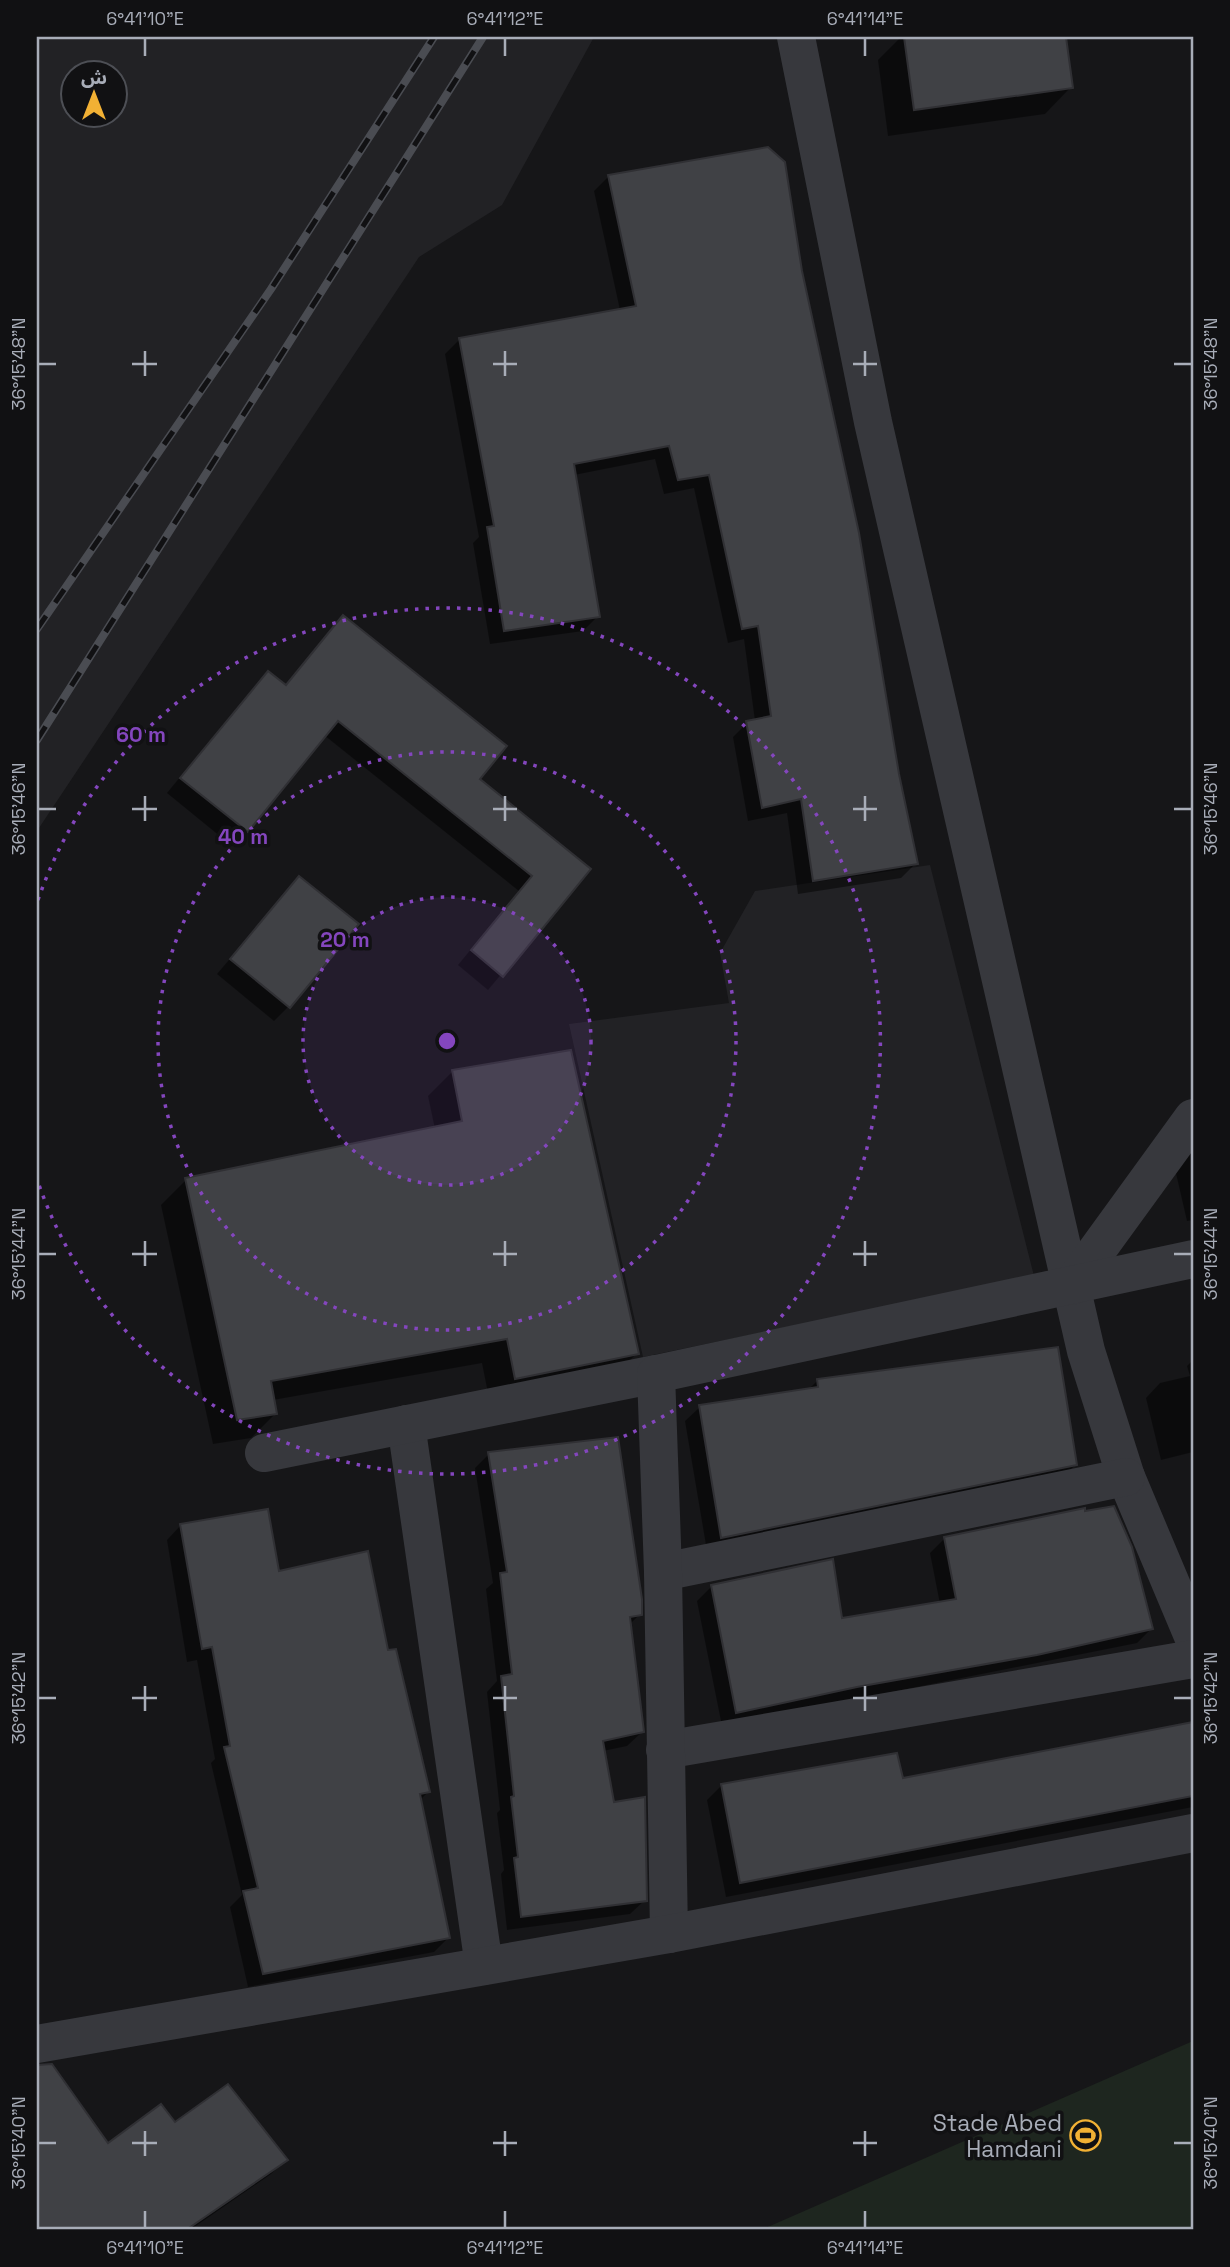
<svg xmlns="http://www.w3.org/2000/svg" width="1230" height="2267" font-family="'Space Grotesk','Noto Sans Arabic',sans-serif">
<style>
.built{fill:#222225;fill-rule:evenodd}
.green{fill:#1e261f}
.shadow{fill:#0007}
.building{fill:#404145;stroke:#303034;stroke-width:2}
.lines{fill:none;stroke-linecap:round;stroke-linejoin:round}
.minor{stroke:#37383d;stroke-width:38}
.rail-casing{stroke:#4a4c52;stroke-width:8}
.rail{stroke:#111113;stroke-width:5;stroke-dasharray:16;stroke-linecap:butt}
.ticks{fill:none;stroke:#a8adb8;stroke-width:2.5}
.ring{fill:none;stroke:#8446be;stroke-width:3.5;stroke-dasharray:3.5 7}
.labels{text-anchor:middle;stroke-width:7;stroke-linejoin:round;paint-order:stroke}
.poi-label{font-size:23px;fill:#a8adb8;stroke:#111113;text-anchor:end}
.centre{fill:#8446be;stroke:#111113;stroke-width:3.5}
.ring-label{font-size:21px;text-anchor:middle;font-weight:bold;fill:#8446be;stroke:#111113;stroke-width:7;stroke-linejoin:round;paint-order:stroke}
.neatline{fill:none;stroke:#a8adb8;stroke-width:2.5}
.ticks-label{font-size:18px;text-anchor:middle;fill:#a8adb8}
</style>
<rect width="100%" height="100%" fill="#161618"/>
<!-- built -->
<g class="built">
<path d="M 37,37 L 594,37 L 502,205 L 419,257 L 37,831 ZM 74,74 L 116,74 L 116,116 L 74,116 Z"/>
<path d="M 930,865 L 1034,1276 L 643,1357 L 569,1024 L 729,1003 L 720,953 L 755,891 Z"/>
</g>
<!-- green -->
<path class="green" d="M 1193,2041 L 1193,2230 L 761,2230 Z"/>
<!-- shadow -->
<g class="shadow">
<path d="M 901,37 L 1064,37 L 1071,87 L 1045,114 L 888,136 L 878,60 Z"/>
<path d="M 608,177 L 800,271 L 916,863 L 901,878 L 798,894 L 787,813 L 748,821 L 733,737 L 747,723 L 755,721 L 744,639 L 728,643 L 694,488 L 664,494 L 655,459 L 574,475 L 598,616 L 583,631 L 490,644 L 473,543 L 479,537 L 445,354 L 460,339 L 620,310 L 594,191 Z"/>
<path d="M 343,617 L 478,779 L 589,869 L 488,990 L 458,965 L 519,891 L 324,735 L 232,846 L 167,793 L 254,687 L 268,673 L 284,686 Z"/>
<path d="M 299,878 L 288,1007 L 274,1021 L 217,974 Z"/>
<path d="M 453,1071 L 637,1353 L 613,1378 L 490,1403 L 482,1363 L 273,1400 L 276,1413 L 251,1438 L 213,1444 L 161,1205 L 186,1180 L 435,1129 L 428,1096 Z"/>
<path d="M 1193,1141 L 1193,1220 L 1187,1221 L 1175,1169 Z"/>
<path d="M 1193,1360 L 1193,1452 L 1161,1460 L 1146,1398 L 1160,1383 L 1190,1376 L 1187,1366 Z"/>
<path d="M 818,1380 L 1076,1464 L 1061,1479 L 707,1551 L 685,1421 L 700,1407 L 808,1390 Z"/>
<path d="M 489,1454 L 640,1614 L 629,1625 L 642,1732 L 627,1746 L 603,1751 L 613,1804 L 645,1900 L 630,1914 L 507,1930 L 501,1874 L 504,1870 L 497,1813 L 500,1810 L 487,1692 L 497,1681 L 486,1589 L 493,1583 L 475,1468 Z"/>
<path d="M 181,1525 L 278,1573 L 387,1652 L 429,1791 L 420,1800 L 448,1938 L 434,1952 L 248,1987 L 230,1907 L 242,1895 L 211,1763 L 215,1759 L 197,1660 L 187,1662 L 167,1540 Z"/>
<path d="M 945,1538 L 1151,1629 L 1137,1643 L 722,1726 L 697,1601 L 712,1586 L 840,1620 L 940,1604 L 930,1553 Z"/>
<path d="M 1193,1724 L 1193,1807 L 726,1897 L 707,1800 L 722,1785 L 901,1780 Z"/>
<path d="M 51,2065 L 108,2145 L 175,2124 L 285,2160 L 271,2174 L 190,2230 L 37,2230 L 37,2067 Z"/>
</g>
<!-- building -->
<g class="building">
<path d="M 904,37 L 1066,37 L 1073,88 L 914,110 Z"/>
<path d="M 768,147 L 785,162 L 802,271 L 859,533 L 899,774 L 918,864 L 813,881 L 801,799 L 762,808 L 746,721 L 771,716 L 758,626 L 742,629 L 709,475 L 678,480 L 669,446 L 574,464 L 600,617 L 504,631 L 487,527 L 494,526 L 459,338 L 636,306 L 608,175 Z"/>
<path d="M 343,615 L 507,746 L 480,779 L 591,869 L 503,977 L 471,950 L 532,876 L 338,721 L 248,832 L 180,778 L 268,671 L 286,685 Z"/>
<path d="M 299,876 L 359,924 L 290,1008 L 230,959 Z"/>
<path d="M 571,1050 L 639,1354 L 515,1379 L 507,1339 L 271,1381 L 277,1414 L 237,1420 L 185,1178 L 462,1121 L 452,1070 Z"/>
<path d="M 1058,1347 L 1077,1465 L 721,1538 L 699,1405 L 818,1387 L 817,1379 Z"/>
<path d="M 618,1437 L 642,1599 L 642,1615 L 630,1617 L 644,1732 L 603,1741 L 614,1802 L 645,1797 L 647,1901 L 521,1917 L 514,1858 L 518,1857 L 511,1797 L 514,1796 L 501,1676 L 512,1674 L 500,1573 L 507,1572 L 488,1452 Z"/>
<path d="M 1114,1506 L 1132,1547 L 1153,1629 L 1037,1655 L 857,1687 L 736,1713 L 711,1585 L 833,1559 L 842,1618 L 956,1599 L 944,1537 L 1085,1508 L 1085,1511 Z"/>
<path d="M 268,1509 L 279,1571 L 368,1551 L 388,1650 L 396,1649 L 430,1792 L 420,1794 L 450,1938 L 263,1974 L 243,1891 L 258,1888 L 224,1747 L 230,1746 L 212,1647 L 202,1649 L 180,1524 Z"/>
<path d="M 1193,1722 L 1193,1796 L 740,1883 L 721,1784 L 897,1753 L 903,1778 Z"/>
<path d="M 52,2064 L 108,2143 L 161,2104 L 175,2122 L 228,2084 L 288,2160 L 186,2230 L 37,2230 L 37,2065 Z"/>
</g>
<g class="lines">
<!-- minor -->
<g class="minor">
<path d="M 796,37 L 873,422 L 1086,1351 L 1126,1477 L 1193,1636"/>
<path d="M 1071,1286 L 1193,1118"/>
<path d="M 406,1424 L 484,1966"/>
<path d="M 264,1453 L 656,1374"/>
<path d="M 663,1572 L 1126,1477"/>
<path d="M 665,1750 L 1193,1659"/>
<path d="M 669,1934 L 663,1572 L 656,1374 L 1193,1259"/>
<path d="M 37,2044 L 669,1934 L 1193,1833"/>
</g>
<defs>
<g id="rail">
<path d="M 37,629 L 271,289 L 434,37"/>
<path d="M 37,740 L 483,37"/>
</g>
</defs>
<!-- rail casing -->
<use href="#rail" class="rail-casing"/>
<!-- rail -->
<use href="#rail" class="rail"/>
</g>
<!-- ticks -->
<path class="ticks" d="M 145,38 L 145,56M 505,38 L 505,56M 865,38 L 865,56M 145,351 L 145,376M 505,351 L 505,376M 865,351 L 865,376M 38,364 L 56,364M 132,364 L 157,364M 493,364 L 517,364M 853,364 L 877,364M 1174,364 L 1192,364M 145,796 L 145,821M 505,796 L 505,821M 865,796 L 865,821M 38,809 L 56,809M 132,809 L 157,809M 493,809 L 517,809M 853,809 L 877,809M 1174,809 L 1192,809M 145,1241 L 145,1266M 505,1241 L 505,1266M 865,1241 L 865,1266M 38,1254 L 56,1254M 132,1254 L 157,1254M 493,1254 L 517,1254M 853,1254 L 877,1254M 1174,1254 L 1192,1254M 145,1686 L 145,1711M 505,1686 L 505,1711M 865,1686 L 865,1711M 38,1698 L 56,1698M 132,1698 L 157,1698M 493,1698 L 517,1698M 853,1698 L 877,1698M 1174,1698 L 1192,1698M 145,2131 L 145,2156M 505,2131 L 505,2156M 865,2131 L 865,2156M 38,2143 L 56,2143M 132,2143 L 157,2143M 493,2143 L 517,2143M 853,2143 L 877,2143M 1174,2143 L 1192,2143M 145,2211 L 145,2228M 505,2211 L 505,2228M 865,2211 L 865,2228"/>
<!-- distance rings -->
<circle cx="447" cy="1041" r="144" fill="#8446be" fill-opacity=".12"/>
<g class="ring">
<circle cx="447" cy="1041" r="144"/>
<circle cx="447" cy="1041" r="289"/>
<path d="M38 900A433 433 0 1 1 38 1182"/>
</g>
<!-- icons -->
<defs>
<symbol id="stadium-ring" viewBox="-11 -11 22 22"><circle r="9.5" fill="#111113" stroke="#f2b134" stroke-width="1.5"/><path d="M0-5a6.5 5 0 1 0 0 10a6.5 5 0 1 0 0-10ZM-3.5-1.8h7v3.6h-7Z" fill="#f2b134"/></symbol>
</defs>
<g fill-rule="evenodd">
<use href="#stadium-ring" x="1068" y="2118" width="35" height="35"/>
</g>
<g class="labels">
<!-- poi labels -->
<g class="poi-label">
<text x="1062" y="2131">Stade Abed<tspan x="1062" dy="26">Hamdani</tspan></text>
</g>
</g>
<circle cx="447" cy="1041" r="10" class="centre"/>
<g class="ring-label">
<text x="141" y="742">60 m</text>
<text x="243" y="844">40 m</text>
<text x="345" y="947">20 m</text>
</g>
<!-- border -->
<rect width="1230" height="2267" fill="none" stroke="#111113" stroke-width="77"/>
<!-- north arrow -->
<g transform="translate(94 94)"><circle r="33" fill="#111113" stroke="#4d4f55" stroke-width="2"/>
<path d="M0-5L12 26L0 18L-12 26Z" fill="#f2b134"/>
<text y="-10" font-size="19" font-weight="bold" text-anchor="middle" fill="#a8adb8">ش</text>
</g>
<rect x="38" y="38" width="1154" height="2190" class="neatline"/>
<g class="ticks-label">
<text x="145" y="25">6°41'10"E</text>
<text x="505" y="25">6°41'12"E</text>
<text x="865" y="25">6°41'14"E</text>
<text transform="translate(19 364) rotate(-90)" y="6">36°15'48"N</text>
<text transform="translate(1211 364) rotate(-90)" y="6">36°15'48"N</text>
<text transform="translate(19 809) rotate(-90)" y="6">36°15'46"N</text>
<text transform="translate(1211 809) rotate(-90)" y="6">36°15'46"N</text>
<text transform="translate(19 1254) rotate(-90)" y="6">36°15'44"N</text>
<text transform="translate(1211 1254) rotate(-90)" y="6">36°15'44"N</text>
<text transform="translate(19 1698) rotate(-90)" y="6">36°15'42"N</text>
<text transform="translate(1211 1698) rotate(-90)" y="6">36°15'42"N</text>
<text transform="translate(19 2143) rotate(-90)" y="6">36°15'40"N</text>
<text transform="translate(1211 2143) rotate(-90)" y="6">36°15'40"N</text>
<text x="145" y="2254">6°41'10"E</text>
<text x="505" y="2254">6°41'12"E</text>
<text x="865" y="2254">6°41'14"E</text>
</g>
</svg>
